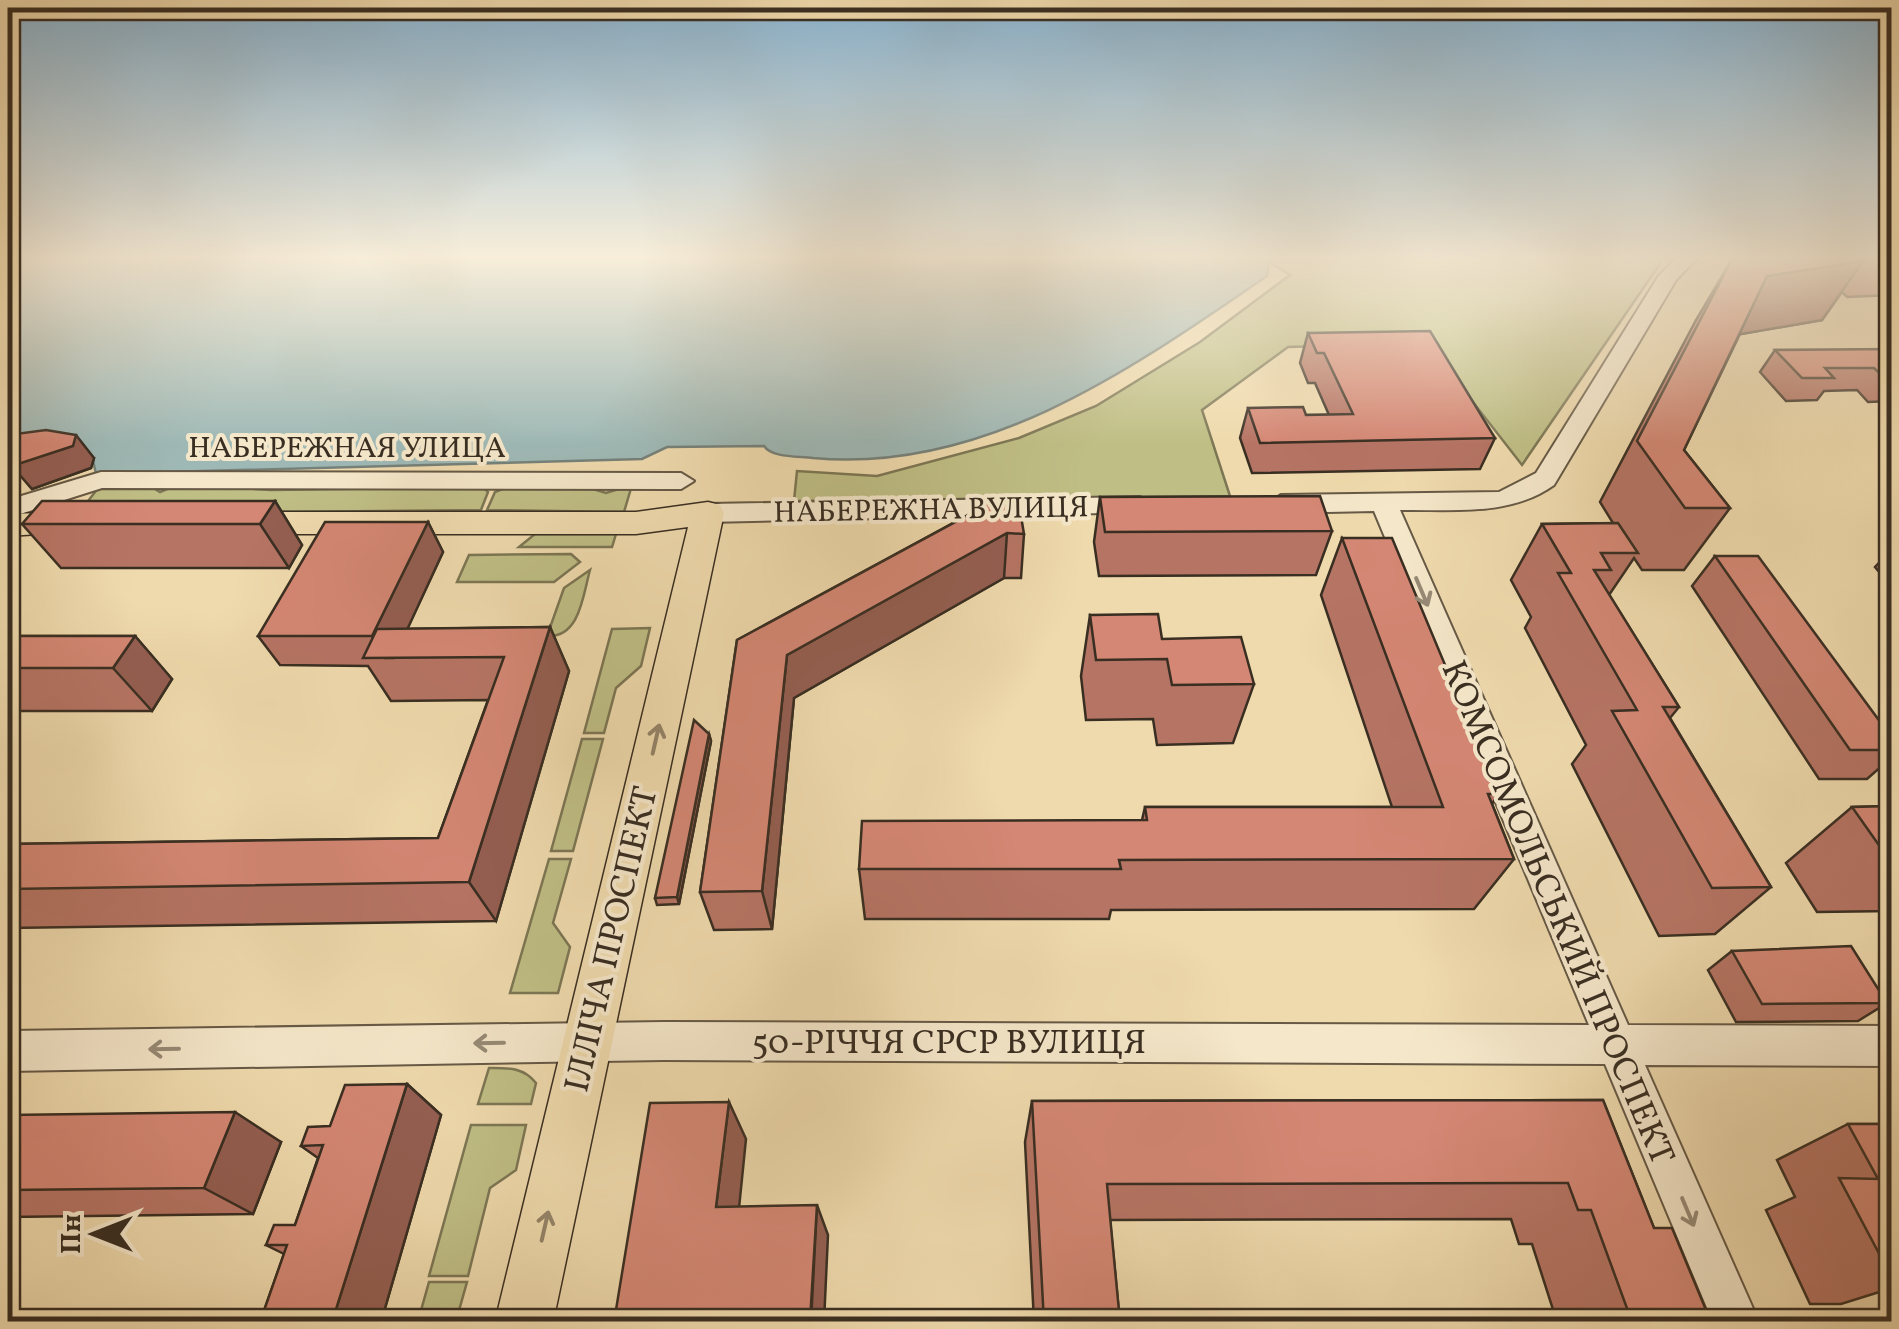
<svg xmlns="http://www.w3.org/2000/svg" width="1899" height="1329" font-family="Vollkorn,serif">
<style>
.green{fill:#bfbe85;stroke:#7c7654;stroke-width:2.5}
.water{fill:#9eb8b5;stroke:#76817a;stroke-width:2.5}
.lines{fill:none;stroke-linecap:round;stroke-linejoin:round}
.minor-casing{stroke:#665945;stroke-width:4}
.major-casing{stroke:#392e22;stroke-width:3}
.minor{fill:#f5e7ca;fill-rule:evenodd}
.major{fill:#efdaad;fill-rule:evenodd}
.wall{fill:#b67464;stroke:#392e22;stroke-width:2.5}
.shaded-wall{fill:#945e51;stroke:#392e22;stroke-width:2.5}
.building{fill:#d48774;stroke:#392e22;stroke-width:2.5}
.oneway{stroke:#978a76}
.oneway2{stroke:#948468}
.labels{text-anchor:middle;stroke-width:8;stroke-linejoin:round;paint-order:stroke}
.street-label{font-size:30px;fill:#392e22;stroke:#f5e7ca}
.near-street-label{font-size:35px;fill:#392e22;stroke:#f5e7ca}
</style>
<rect width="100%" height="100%" fill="#efdaad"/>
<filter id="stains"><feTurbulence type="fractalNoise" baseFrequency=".002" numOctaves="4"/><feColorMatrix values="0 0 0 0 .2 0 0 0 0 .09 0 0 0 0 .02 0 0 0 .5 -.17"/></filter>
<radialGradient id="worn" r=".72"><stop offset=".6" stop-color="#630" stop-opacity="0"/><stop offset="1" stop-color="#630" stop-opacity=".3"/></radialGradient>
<!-- green -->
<g class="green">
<path d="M 1273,258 L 1664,258 L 1522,465 L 1427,343 L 1288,347 L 1202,410 L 1230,496 L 794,501 L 797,471 L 877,476 L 1019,438 L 1096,406 L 1200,342 L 1290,275 L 1271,263 Z"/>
<path d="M 102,483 L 152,487 L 160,492 L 179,484 L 271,490 L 483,487 L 488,492 L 481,510 L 78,514 Z"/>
<path d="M 632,485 L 624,512 L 487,510 L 495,492 L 505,488 L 593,489 L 606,493 Z"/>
<path d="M 535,534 L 616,534 L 612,547 L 519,547 Z"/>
<path d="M 571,554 L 580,562 L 554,582 L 457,582 L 469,555 Z"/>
<path d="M 590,570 C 583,595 580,638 547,636 L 564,588 Z"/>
<path d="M 650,628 L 641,666 L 616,688 L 604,733 L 584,733 L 612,629 Z"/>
<path d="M 582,739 L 603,739 L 573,851 L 551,851 Z"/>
<path d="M 549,859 L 571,859 L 553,923 L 570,947 L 558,993 L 510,993 Z"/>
<path d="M 489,1068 C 508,1068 523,1067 536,1083 L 531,1104 L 478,1104 Z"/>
<path d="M 471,1125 L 526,1125 L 516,1170 L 490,1188 L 468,1276 L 429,1276 Z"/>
<path d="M 429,1282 L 467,1282 L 456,1321 L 418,1321 Z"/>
</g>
<!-- water -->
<path class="water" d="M 8,258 L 1269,258 L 1267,276 C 1133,368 984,474 813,458 C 798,456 772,458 764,446 L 667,447 L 642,459 L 96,474 L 92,456 L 83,450 L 33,454 L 8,415 Z"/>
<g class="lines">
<defs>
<g id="minor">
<path d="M 1676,258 L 1697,258 L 1676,280 L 1554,485 C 1509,517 1453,509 1400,510 L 1628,1025 L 1892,1026 L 1892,1066 L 1645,1065 L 1759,1322 L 1713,1322 L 1605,1064 L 664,1060 L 8,1071 L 8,1031 L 664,1022 L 1589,1025 L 1374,511 L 1281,513 L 1268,504 L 1281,495 L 1499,492 L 1536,473 L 1658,277 Z"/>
<path d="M 101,472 L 681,473 L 694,481 L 681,489 L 102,488 L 17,515 L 8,512 L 8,500 Z"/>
<path d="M 1140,497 L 1153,506 L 1149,512 L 708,522 L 695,513 L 708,504 Z"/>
</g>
<g id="major">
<path d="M 708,502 L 720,505 L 724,513 L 553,1322 L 495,1322 L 688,527 L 636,534 L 239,534 L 227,531 L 222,523 L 227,515 L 239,512 L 636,512 Z"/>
<path d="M 74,512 L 86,515 L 91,523 L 86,531 L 8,536 L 8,514 Z"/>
</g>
</defs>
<!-- minor casing -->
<use href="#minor" class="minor-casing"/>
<!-- major casing -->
<use href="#major" class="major-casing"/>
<!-- minor -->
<use href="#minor" class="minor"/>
<!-- major -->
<use href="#major" class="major"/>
</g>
<!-- wall -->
<g class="wall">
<path d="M 1748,258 L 1892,258 L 1892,295 L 1847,297 L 1842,292 L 1822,320 L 1740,334 L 1684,450 L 1730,508 L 1684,570 L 1642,570 L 1634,558 L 1609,595 L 1679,707 L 1670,718 L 1771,887 L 1715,934 L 1659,936 L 1572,764 L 1586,745 L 1525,628 L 1531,617 L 1511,580 L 1542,524 L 1613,523 L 1600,502 L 1696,320 L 1731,261 Z"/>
<path d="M 1308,333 L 1495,438 L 1480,469 L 1252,473 L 1240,438 L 1248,408 L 1306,415 L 1329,415 L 1315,383 L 1308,383 L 1300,363 Z"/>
<path d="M 1775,350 L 1892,350 L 1892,401 L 1868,402 L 1857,390 L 1824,391 L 1817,400 L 1786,401 L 1760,372 Z"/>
<path d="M 8,435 L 94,458 L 91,468 L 32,489 L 21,476 L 8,477 Z"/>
<path d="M 1100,497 L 1332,531 L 1316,575 L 1099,576 L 1094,542 Z"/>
<path d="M 275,501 L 302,545 L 289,568 L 61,568 L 22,524 Z"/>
<path d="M 981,508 L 1024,534 L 1021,578 L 1004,578 L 794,698 L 772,929 L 714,930 L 700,892 L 737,640 Z"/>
<path d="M 428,522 L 443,552 L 407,629 L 550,627 L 569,671 L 496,921 L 8,928 L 8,844 L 438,838 L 488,700 L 391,701 L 368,666 L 280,665 L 258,636 Z"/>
<path d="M 1892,526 L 1892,542 L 1885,534 Z"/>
<path d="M 1342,538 L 1499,794 L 1492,804 L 1514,859 L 1474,909 L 1111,910 L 1109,919 L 865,919 L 859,869 L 1142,820 L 1145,807 L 1392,807 L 1321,595 Z"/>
<path d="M 1892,549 L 1892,587 L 1875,567 Z"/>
<path d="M 1715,556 L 1892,738 L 1892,757 L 1867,779 L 1819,779 L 1692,586 Z"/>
<path d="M 1090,615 L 1162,639 L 1254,684 L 1233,743 L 1157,745 L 1153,719 L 1086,720 L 1081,676 Z"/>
<path d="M 8,636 L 135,636 L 172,679 L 152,711 L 8,711 Z"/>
<path d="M 709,734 L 711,741 L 679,904 L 657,905 L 655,898 Z"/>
<path d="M 1892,806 L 1892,911 L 1817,912 L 1786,863 L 1852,807 Z"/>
<path d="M 1732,951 L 1887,1003 L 1858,1021 L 1736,1022 L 1708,970 Z"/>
<path d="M 407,1084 L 441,1115 L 381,1322 L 260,1322 L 284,1254 L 266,1245 L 295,1225 L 318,1158 L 301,1146 L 330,1126 Z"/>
<path d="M 1603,1100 L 1654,1228 L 1711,1322 L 1557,1322 L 1532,1244 L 1519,1244 L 1511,1219 L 1110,1220 L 1120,1322 L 1034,1322 L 1025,1142 L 1032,1101 Z"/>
<path d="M 8,1115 L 281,1142 L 253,1214 L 8,1217 Z"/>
<path d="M 1848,1124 L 1892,1124 L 1892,1288 L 1841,1304 L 1810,1304 L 1766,1210 L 1795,1197 L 1777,1160 Z"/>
</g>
<!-- shaded-wall -->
<g class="shaded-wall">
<path d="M 1863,261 L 1822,320 L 1730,336 L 1767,276 Z"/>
<path d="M 76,435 L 94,458 L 91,468 L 32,489 L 12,466 Z"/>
<path d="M 275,501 L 302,545 L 289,568 L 260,524 Z"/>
<path d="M 428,522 L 443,552 L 394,658 L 385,658 L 372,636 Z"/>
<path d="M 1007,533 L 1004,578 L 794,698 L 772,929 L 762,891 L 787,655 Z"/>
<path d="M 550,627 L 569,671 L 496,921 L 469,882 Z"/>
<path d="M 135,636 L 172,679 L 152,711 L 113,668 Z"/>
<path d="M 709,734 L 711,741 L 679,904 L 677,897 Z"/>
<path d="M 407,1084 L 441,1115 L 381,1322 L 332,1322 Z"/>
<path d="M 729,1102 L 746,1139 L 736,1238 L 716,1207 Z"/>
<path d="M 235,1112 L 281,1142 L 253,1214 L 204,1188 Z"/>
<path d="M 817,1205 L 828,1235 L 824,1322 L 811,1322 Z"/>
</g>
<!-- building -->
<g class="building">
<path d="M 1748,258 L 1859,258 L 1863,261 L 1767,276 L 1684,450 L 1730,508 L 1685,508 L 1637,441 L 1731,261 Z"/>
<path d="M 1430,331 L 1495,438 L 1260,443 L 1248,408 L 1303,407 L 1306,415 L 1353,414 L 1324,353 L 1317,353 L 1308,333 Z"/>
<path d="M 1890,349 L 1892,350 L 1892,379 L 1886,379 L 1874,368 L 1825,368 L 1834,378 L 1802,378 L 1775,350 Z"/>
<path d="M 46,430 L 76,435 L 73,446 L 12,466 L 8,460 L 8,435 Z"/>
<path d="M 1320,496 L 1332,531 L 1105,532 L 1100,497 Z"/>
<path d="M 42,501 L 275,501 L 260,524 L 22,524 Z"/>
<path d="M 983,503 L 1019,504 L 1024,534 L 1007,533 L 787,655 L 762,891 L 700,892 L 737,640 L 981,508 Z"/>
<path d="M 325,522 L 428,522 L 372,636 L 258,636 Z"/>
<path d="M 1618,523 L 1638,553 L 1601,553 L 1611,570 L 1594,570 L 1679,707 L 1663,707 L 1771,887 L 1712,888 L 1612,711 L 1637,710 L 1558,573 L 1571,573 L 1542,524 Z"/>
<path d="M 1342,538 L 1392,538 L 1499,794 L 1488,794 L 1514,859 L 1119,860 L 1121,869 L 859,869 L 862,821 L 1147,820 L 1145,807 L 1443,807 Z"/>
<path d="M 1715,556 L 1758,556 L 1892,738 L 1892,750 L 1850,750 Z"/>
<path d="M 1158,614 L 1162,639 L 1241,637 L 1254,684 L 1172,685 L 1167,659 L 1096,660 L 1090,615 Z"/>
<path d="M 550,627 L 469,882 L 8,889 L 8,844 L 438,838 L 504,657 L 363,658 L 377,629 Z"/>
<path d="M 8,636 L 135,636 L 113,668 L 8,668 Z"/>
<path d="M 694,720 L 709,734 L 677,897 L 655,898 Z"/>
<path d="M 1892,806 L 1892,858 L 1888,858 L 1852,807 Z"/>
<path d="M 1851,946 L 1887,1003 L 1762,1004 L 1732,951 Z"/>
<path d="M 407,1084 L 332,1322 L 260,1322 L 287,1245 L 266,1245 L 274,1225 L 295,1225 L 323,1145 L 301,1146 L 308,1127 L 330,1126 L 345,1085 Z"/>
<path d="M 1603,1100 L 1654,1228 L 1672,1228 L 1711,1322 L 1632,1322 L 1591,1210 L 1578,1210 L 1568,1183 L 1107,1184 L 1120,1322 L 1044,1322 L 1032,1101 Z"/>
<path d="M 729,1102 L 716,1207 L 817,1205 L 810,1321 L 614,1322 L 650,1103 Z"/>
<path d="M 235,1112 L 204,1188 L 8,1190 L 8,1115 Z"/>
<path d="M 1848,1124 L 1892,1124 L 1892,1211 L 1888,1211 L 1892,1217 L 1892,1278 L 1839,1178 L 1878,1179 Z"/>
</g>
<!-- one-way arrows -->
<defs><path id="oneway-shaft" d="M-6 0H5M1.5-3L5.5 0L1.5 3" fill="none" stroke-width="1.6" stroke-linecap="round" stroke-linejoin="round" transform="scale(2.5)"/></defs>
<g class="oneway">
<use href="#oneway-shaft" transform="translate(1422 592) rotate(67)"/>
<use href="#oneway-shaft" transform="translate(489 1043) rotate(179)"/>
<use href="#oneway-shaft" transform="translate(164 1049) rotate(179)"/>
<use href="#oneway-shaft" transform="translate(1688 1212) rotate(67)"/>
</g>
<g class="oneway2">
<use href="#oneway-shaft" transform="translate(656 739) rotate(-77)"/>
<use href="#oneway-shaft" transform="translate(545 1226) rotate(-77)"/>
</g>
<!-- sky -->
<linearGradient id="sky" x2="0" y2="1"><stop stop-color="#8ab6d4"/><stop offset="0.58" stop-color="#f8eeda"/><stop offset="1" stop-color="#f8eeda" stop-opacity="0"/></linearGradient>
<rect width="1899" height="444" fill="url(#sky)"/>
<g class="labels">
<!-- street labels -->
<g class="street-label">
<text x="347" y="457">НАБЕРЕЖНАЯ УЛИЦА</text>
<text transform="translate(931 509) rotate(-1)" y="10">НАБЕРЕЖНА ВУЛИЦЯ</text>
</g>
<!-- near-street labels -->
<g class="near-street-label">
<text transform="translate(1559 912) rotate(67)" y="12">КОМСОМОЛЬСЬКИЙ ПРОСПЕКТ</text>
<text transform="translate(610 939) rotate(-77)" y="12">ІЛЛІЧА ПРОСПЕКТ</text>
<text x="949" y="1053">50-РІЧЧЯ СРСР ВУЛИЦЯ</text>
</g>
</g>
<!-- margin -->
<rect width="1899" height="1329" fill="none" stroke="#efdaad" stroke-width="40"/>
<rect x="10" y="10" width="1879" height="1309" fill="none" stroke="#392e22" stroke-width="5"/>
<rect x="20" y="20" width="1859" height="1289" fill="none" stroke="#392e22" stroke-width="2.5"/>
<!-- north arrow -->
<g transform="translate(95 1234) rotate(270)" stroke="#f5e7ca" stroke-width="8" paint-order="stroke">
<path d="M0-8L18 38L0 25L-18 38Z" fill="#392e22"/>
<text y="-15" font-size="28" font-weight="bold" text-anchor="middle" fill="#392e22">Пн</text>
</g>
<rect width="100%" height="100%" filter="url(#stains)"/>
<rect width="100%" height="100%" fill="url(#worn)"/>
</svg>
